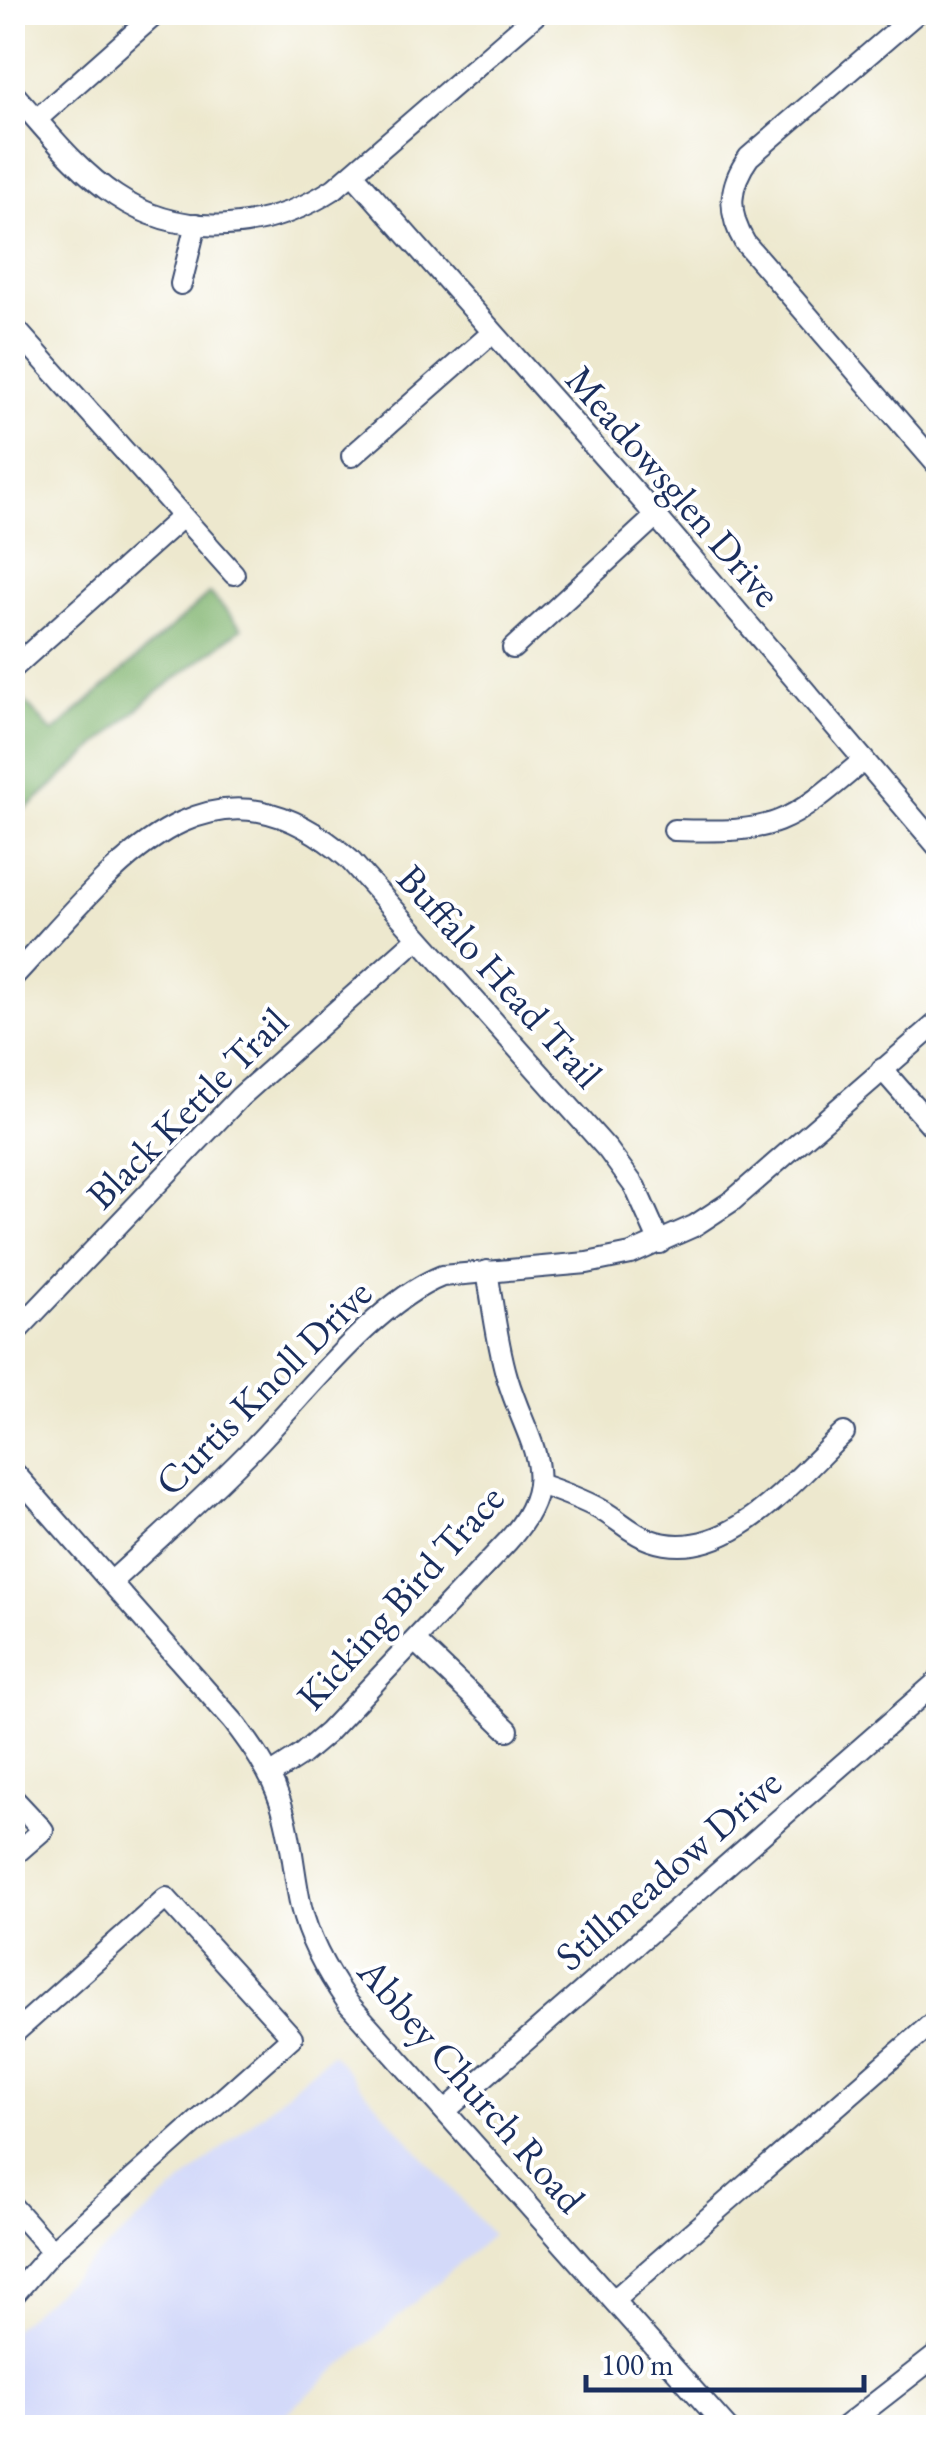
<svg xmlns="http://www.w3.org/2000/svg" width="951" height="2440" font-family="'EB Garamond',serif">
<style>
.built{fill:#d3d9f9}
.forest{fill:#83b672;stroke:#4f7268;stroke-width:2.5}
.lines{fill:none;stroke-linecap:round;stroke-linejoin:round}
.minor-casing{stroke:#3a4b6f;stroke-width:24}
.minor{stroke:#fff;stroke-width:20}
.labels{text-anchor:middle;stroke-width:8;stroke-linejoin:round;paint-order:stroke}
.street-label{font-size:40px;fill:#1b2f5e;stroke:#fff}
</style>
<rect width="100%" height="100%" fill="#fff"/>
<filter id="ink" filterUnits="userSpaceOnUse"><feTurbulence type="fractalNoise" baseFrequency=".01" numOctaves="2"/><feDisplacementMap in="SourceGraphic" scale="20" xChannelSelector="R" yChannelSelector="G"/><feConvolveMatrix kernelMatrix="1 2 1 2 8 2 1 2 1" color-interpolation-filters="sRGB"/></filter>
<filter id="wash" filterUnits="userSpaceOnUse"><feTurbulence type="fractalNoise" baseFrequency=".0048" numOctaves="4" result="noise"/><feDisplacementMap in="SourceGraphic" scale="40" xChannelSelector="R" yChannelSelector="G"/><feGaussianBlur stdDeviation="2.25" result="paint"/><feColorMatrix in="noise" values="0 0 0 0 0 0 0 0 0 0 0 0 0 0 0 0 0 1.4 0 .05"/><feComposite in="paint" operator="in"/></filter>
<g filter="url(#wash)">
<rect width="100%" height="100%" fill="#ede8ce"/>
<!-- built -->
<path class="built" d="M 332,2053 L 492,2235 L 271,2427 L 26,2427 L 13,2412 L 13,2329 Z"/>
<!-- forest -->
<path class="forest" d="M 210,593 L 242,628 L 150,698 L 33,803 L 13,817 L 13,696 L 19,695 L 53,733 Z"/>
</g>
<g filter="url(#ink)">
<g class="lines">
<defs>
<g id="minor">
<path d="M 918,12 L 749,157 C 728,186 727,213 745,243 L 938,466"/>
<path d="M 12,92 C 44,127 76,170 116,196 C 183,241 269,231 334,189 L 539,12"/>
<path d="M 37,119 L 158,12"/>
<path d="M 353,174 L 656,516 L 938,847"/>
<path d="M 181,284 L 196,224"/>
<path d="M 12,325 L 234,574"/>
<path d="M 352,456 L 492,333"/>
<path d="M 513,648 L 656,516"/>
<path d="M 12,669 L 182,517"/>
<path d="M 674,830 C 778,833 786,826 864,760"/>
<path d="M 12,978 C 109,876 203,732 349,859 L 608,1150 L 635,1187 L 660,1243"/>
<path d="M 882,1069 L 938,1133"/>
<path d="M 12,1336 L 240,1097 L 418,938"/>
<path d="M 12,1470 L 233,1721 C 252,1746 270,1771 280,1801 C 292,1835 293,1872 301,1907 C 309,1942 328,1974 348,2003 L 727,2428"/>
<path d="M 539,1484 C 561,1492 583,1499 603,1511 C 619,1520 632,1534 650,1540 C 727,1567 793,1480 844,1433"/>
<path d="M 111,1582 C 160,1537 210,1493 256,1445 C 307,1392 376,1302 442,1276 L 587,1263 L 631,1254 L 694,1226 L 732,1201 L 938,1022"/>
<path d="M 415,1641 L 508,1730"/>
<path d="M 270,1775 L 301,1755 L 327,1733 L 508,1541 C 566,1477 527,1445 507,1377 C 497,1343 493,1306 487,1271"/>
<path d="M 12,1797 L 43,1830 L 12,1857"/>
<path d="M 12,2035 L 166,1898 L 292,2037 L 52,2251 L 12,2297"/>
<path d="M 445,2111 L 938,1681"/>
<path d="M 12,2206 L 52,2251"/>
<path d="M 614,2300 L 938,2018"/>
<path d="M 843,2428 L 938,2354"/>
</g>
</defs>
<!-- minor casing -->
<use href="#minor" class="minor-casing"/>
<!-- minor -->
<use href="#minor" class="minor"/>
</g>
</g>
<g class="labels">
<!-- street labels -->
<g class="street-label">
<text transform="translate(674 486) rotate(49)" y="14">Meadowsglen Drive</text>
<text transform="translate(500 976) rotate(48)" y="14">Buffalo Head Trail</text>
<text transform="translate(187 1108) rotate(-45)" y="14">Black Kettle Trail</text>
<text transform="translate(263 1387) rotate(-45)" y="14">Curtis Knoll Drive</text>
<text transform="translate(400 1597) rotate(-48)" y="14">Kicking Bird Trace</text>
<text transform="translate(668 1869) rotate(-41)" y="14">Stillmeadow Drive</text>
<text transform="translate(472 2085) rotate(49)" y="14">Abbey Church Road</text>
</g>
</g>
<!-- margin -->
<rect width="951" height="2440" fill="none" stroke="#fff" stroke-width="50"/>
<!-- scale -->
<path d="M586 2375v15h278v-15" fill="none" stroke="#1b2f5e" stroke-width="5"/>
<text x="601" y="2375" font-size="30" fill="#1b2f5e" stroke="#ffffff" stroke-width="8" paint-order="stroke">100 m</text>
</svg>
